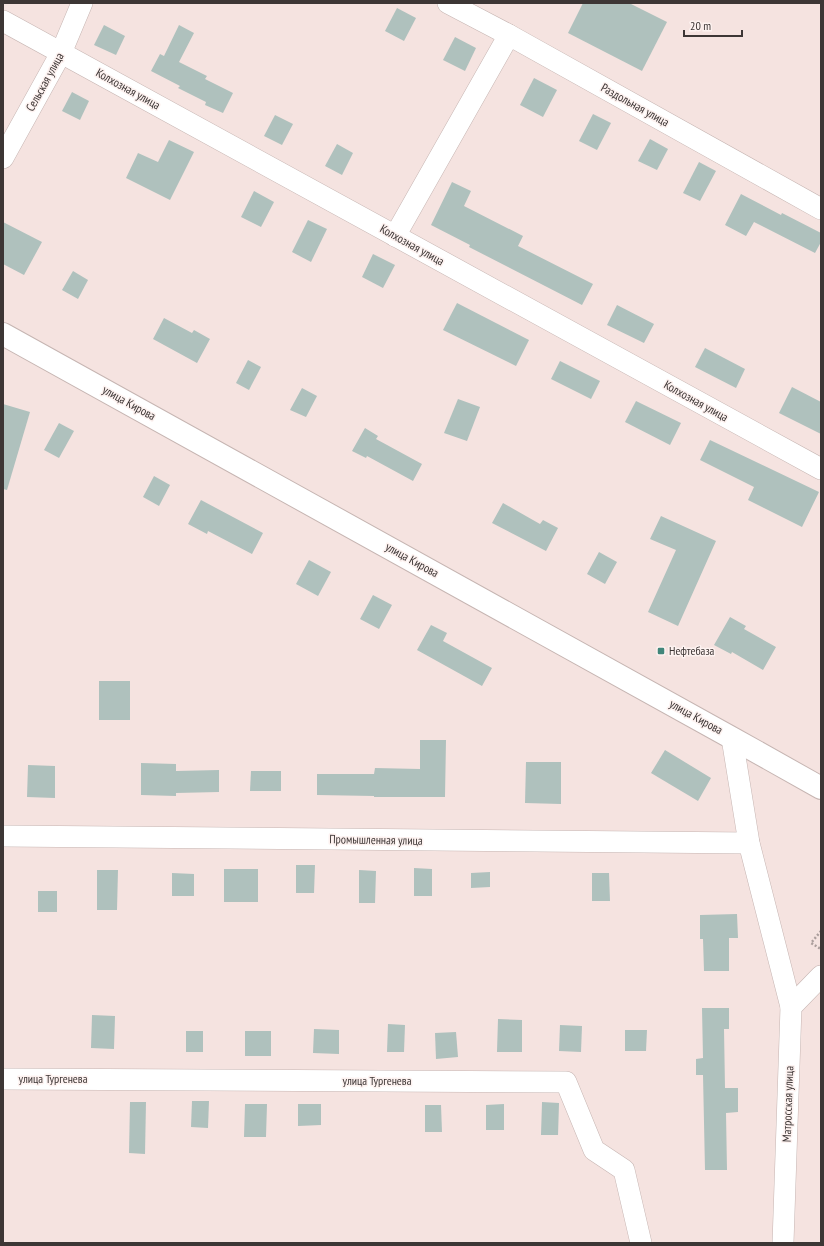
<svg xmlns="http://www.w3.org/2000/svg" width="824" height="1246" font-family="'PT Sans Narrow',sans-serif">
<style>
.building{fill:#afc1bd}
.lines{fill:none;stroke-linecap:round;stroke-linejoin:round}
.street-casing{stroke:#c6b5b2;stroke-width:22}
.secondary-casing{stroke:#c6b5b2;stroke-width:24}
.path{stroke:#ab9e9c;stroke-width:2.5;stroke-dasharray:2 2;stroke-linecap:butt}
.street{stroke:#fff;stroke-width:21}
.secondary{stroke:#fff;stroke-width:22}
.poi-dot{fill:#41867a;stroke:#fdf2f0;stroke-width:1.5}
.labels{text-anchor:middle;stroke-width:3;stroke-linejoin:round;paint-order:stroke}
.street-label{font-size:12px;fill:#3d3635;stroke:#fdf2f0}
.poi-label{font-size:12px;fill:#3d3635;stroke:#fdf2f0;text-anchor:start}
</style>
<rect width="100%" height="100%" fill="#f5e3e0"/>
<!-- building -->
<g class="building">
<path d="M 583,3 L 629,3 L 667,22 L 642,71 L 568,33 Z"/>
<path d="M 397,8 L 416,18 L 404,41 L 385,31 Z"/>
<path d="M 104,25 L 125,36 L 116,55 L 94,45 Z"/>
<path d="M 179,25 L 194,33 L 179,62 L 207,76 L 205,79 L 233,93 L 223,113 L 205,105 L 206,102 L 178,88 L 180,86 L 151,71 L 160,54 L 164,56 Z"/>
<path d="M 455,37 L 476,48 L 465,71 L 443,60 Z"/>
<path d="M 534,78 L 557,90 L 543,117 L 520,105 Z"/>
<path d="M 72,92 L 89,101 L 80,120 L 62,111 Z"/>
<path d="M 593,114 L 611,123 L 597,150 L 579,141 Z"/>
<path d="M 275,115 L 293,124 L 282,145 L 264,136 Z"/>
<path d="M 650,139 L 668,149 L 657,170 L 638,161 Z"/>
<path d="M 169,140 L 194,152 L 170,200 L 126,178 L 138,153 L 158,162 Z"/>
<path d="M 337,144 L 353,153 L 342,175 L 325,166 Z"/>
<path d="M 699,162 L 716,171 L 700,201 L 683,193 Z"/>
<path d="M 452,182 L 471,191 L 464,206 L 523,236 L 518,246 L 593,284 L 582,305 L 469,247 L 470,245 L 431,225 Z"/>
<path d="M 254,191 L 274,202 L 261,227 L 241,217 Z"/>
<path d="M 741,194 L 781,215 L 782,213 L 821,233 L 821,242 L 815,253 L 754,222 L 746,236 L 725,225 Z"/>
<path d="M 308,220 L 327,229 L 311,262 L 292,252 Z"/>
<path d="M 3,222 L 42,242 L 24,275 L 3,264 Z"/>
<path d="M 373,254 L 395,265 L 383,288 L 362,277 Z"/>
<path d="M 73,271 L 88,280 L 78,299 L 62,290 Z"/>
<path d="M 457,303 L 529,340 L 516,366 L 443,330 Z"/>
<path d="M 617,305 L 654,324 L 644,343 L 607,325 Z"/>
<path d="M 164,318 L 192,333 L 194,330 L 210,339 L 197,363 L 153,339 Z"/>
<path d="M 705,348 L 745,369 L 736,388 L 695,367 Z"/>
<path d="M 248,360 L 261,367 L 249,390 L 236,383 Z"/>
<path d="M 560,361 L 600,381 L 591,399 L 551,379 Z"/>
<path d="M 792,387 L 821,402 L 821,434 L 779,413 Z"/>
<path d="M 302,388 L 317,396 L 306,417 L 290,410 Z"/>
<path d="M 458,399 L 480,407 L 467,441 L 444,433 Z"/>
<path d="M 636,401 L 681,423 L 670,445 L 625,422 Z"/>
<path d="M 3,404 L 30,412 L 7,490 L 3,489 Z"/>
<path d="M 59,423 L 74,431 L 59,458 L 44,450 Z"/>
<path d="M 365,428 L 378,436 L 376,439 L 422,464 L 413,481 L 367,456 L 366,458 L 352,451 Z"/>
<path d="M 710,440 L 819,492 L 802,527 L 748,500 L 754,487 L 700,460 Z"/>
<path d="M 154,476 L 170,485 L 159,506 L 143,497 Z"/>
<path d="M 201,500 L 263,533 L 252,554 L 208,531 L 207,534 L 188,524 Z"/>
<path d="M 503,503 L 540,524 L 543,520 L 558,528 L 546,551 L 492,523 Z"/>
<path d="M 661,516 L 716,541 L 678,626 L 648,612 L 676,550 L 650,539 Z"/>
<path d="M 599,552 L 617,562 L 605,584 L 587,574 Z"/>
<path d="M 309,560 L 331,572 L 318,596 L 296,584 Z"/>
<path d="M 373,595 L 392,605 L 379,629 L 360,619 Z"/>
<path d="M 730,617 L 746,626 L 744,629 L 776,647 L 763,670 L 732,652 L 731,654 L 714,645 Z"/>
<path d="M 431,625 L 447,633 L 443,641 L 492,668 L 482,686 L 417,650 Z"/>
<rect x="99" y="681" width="31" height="39"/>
<path d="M 420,740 L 446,740 L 445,797 L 374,797 L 374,796 L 317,795 L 317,774 L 374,774 L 375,768 L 420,769 Z"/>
<path d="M 665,750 L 711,778 L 698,801 L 651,773 Z"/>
<path d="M 526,762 L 561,762 L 561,804 L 525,803 Z"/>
<path d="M 141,763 L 176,764 L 176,771 L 219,770 L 219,792 L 176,793 L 176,796 L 141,795 Z"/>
<path d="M 28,765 L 55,766 L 55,798 L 27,797 Z"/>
<path d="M 251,771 L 281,771 L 281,791 L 250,791 Z"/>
<path d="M 296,865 L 315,865 L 314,893 L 296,893 Z"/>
<path d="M 414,868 L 432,869 L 432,896 L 414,896 Z"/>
<rect x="224" y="869" width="34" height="33"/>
<path d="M 97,870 L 118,870 L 117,910 L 97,910 Z"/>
<path d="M 359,870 L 376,871 L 375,903 L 359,903 Z"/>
<path d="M 490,872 L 490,887 L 471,888 L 471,873 Z"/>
<path d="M 172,873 L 194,874 L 194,896 L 172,896 Z"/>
<path d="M 592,873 L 609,873 L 610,901 L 592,901 Z"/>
<rect x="38" y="891" width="19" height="21"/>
<path d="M 737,914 L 738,938 L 729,938 L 729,971 L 704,971 L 703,939 L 700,939 L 700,915 Z"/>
<path d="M 702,1008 L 729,1008 L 729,1029 L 724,1029 L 725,1088 L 738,1088 L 738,1112 L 726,1113 L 727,1170 L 705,1170 L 703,1075 L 696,1075 L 696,1059 L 703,1058 Z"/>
<path d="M 92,1015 L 115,1016 L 114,1049 L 91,1048 Z"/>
<path d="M 498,1019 L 522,1020 L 522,1052 L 497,1052 Z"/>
<path d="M 388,1024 L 405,1025 L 404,1052 L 387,1052 Z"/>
<path d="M 560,1025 L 582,1026 L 581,1052 L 559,1051 Z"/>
<path d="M 314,1029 L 339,1030 L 339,1054 L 313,1053 Z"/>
<path d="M 625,1030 L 647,1030 L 646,1051 L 625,1051 Z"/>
<rect x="186" y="1031" width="17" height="21"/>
<rect x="245" y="1031" width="26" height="25"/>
<path d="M 456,1032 L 458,1057 L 436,1059 L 435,1033 Z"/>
<path d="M 192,1101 L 209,1101 L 208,1128 L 191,1127 Z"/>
<path d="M 130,1102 L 146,1102 L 145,1154 L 129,1153 Z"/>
<path d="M 542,1102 L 559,1103 L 558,1135 L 541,1135 Z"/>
<path d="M 245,1104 L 267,1104 L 266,1137 L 244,1137 Z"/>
<path d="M 298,1104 L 321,1104 L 321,1125 L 298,1126 Z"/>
<path d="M 504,1104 L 504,1130 L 486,1130 L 486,1105 Z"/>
<path d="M 425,1105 L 441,1105 L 442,1132 L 425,1132 Z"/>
</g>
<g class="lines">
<defs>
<g id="street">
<path d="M 448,3 L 509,35 L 821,209"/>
<path d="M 3,21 L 821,469"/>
<path d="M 3,158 L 61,53 L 82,3"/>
<path d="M 395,236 L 509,35"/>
<path d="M 732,738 L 749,843 L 791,1007"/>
<path d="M 3,836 L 749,843"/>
<path d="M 3,1079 L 566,1082 L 594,1150 L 624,1170 L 641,1243"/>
<path d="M 783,1243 L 791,1007 L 821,976"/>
</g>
<path id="secondary" d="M 3,334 L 732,738 L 821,788"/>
</defs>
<!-- street casing -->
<use href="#street" class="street-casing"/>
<!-- secondary casing -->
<use href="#secondary" class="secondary-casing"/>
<!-- path -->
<path class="path" d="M 821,931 L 811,943 L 821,949"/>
<!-- street -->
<use href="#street" class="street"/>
<!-- secondary -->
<use href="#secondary" class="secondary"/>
</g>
<!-- markers -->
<rect class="poi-dot" x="657" y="647" width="8" height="8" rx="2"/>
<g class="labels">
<!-- street labels -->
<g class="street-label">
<text transform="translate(45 82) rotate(-61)" y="4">Сельская улица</text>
<text transform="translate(128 89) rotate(29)" y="4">Колхозная улица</text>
<text transform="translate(635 105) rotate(29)" y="4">Раздольная улица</text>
<text transform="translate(412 245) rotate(29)" y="4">Колхозная улица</text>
<text transform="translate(696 401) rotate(29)" y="4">Колхозная улица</text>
<text transform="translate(129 403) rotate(29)" y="4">улица Кирова</text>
<text transform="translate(412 560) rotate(29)" y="4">улица Кирова</text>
<text transform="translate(696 717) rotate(29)" y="4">улица Кирова</text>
<text transform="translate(376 840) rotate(1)" y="4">Промышленная улица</text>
<text x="53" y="1083">улица Тургенева</text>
<text x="377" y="1085">улица Тургенева</text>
<text transform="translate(788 1104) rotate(-88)" y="4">Матросская улица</text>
</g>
<!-- poi labels -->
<g class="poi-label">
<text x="669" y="655">Нефтебаза</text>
</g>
</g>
<!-- border -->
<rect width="824" height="1246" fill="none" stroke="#3d3635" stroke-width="8"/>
<!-- scale -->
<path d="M684 30v6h58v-6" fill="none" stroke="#3d3635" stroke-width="2"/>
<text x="690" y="30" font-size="12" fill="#3d3635" stroke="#fdf2f0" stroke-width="3" paint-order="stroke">20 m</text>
</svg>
